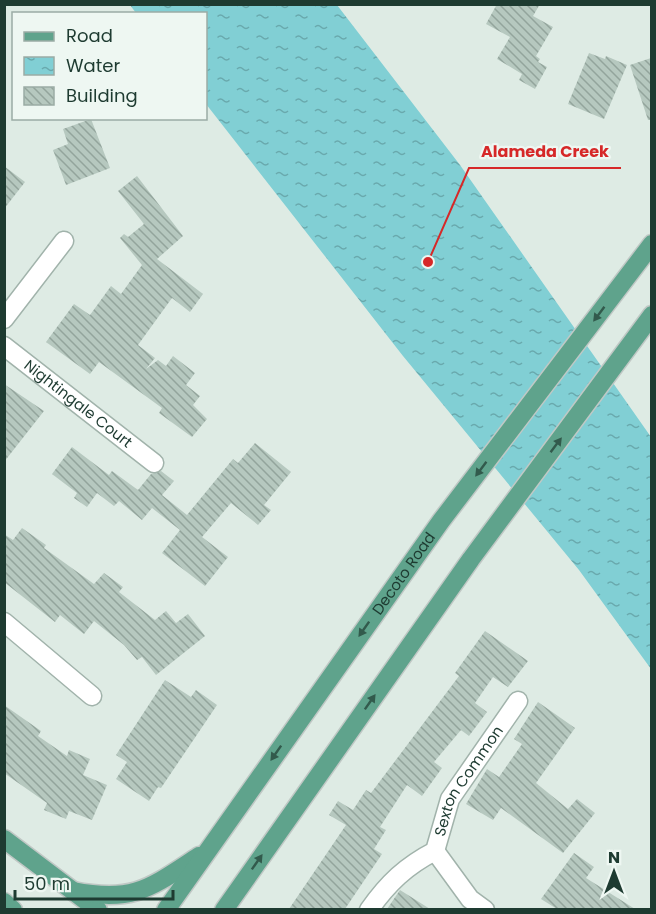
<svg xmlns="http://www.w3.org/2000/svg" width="656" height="914" font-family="Poppins,sans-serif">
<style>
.water{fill:url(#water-ripples)}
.building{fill:url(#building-back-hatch)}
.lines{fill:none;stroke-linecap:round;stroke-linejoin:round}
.minor-casing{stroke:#a1b3ab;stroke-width:21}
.major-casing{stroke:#c0c8c5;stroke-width:21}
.minor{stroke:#fff;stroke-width:18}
.major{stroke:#5fa38c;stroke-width:18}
.oneway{fill:#325a4c}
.labels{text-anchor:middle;stroke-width:4.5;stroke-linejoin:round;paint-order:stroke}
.street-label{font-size:15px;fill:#1e3b31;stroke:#eef7f2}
.leader{fill:none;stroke:#d62828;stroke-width:2}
.callout-dot{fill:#d62828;stroke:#eef7f2;stroke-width:2}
.callout-label{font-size:16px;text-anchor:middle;font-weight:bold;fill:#d62828;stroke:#eef7f2;stroke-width:4.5;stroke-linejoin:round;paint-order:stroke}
</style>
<defs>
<pattern id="water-ripples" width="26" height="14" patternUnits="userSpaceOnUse" patternTransform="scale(1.5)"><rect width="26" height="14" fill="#81cfd4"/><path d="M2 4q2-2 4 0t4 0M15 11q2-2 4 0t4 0" fill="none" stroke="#69a9ad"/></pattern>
<pattern id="building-back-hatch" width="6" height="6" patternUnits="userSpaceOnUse" patternTransform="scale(1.5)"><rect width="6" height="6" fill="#b6c8bf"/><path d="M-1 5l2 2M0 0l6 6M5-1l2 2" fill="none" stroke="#93a49c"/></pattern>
</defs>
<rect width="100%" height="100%" fill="#deebe4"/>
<!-- water -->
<path class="water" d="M 130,5 L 337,5 L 460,165 L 651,437 L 651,669 L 579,570 L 403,356 L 206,104 L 206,14 L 136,13 Z"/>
<!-- building -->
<g class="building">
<path d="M 497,4 L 540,4 L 533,16 L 553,27 L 536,56 L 540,59 L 538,62 L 547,67 L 535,89 L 519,80 L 522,74 L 497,59 L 510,37 L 486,24 Z"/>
<path d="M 589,53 L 605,59 L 606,56 L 627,65 L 604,119 L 568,104 Z"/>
<path d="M 651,58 L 651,120 L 648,120 L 630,65 Z"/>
<path d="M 91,119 L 110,168 L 66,185 L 53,150 L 68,144 L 63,129 Z"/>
<path d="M 4,166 L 25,182 L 4,209 Z"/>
<path d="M 137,176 L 183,236 L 157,259 L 203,294 L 190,312 L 172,298 L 138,345 L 155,358 L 146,369 L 158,360 L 166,366 L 173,356 L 195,373 L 186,385 L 200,396 L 193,405 L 207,419 L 192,437 L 159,413 L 162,408 L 99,362 L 90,374 L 46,342 L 74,304 L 90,315 L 111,286 L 121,294 L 142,265 L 120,238 L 124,234 L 128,237 L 144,224 L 118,191 Z"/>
<path d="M 4,384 L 44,411 L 4,462 Z"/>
<path d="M 255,443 L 291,472 L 264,505 L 271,510 L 258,525 L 231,503 L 202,537 L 228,557 L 205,586 L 162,553 L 180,530 L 152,508 L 142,520 L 119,501 L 114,506 L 97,493 L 87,507 L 74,498 L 77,493 L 52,474 L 72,447 L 109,475 L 112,471 L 138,490 L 151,474 L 161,471 L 174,481 L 162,495 L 187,515 L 233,459 L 238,463 Z"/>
<path d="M 22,528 L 46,545 L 44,548 L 94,584 L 104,573 L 123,587 L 119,592 L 155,620 L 166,611 L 176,623 L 188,614 L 205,636 L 156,675 L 142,657 L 137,660 L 124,645 L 94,621 L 84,634 L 60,615 L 55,622 L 4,582 L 4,534 L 13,540 Z"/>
<path d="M 485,631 L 528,661 L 508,687 L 493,677 L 475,703 L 487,712 L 469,736 L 461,730 L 434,762 L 442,768 L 422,796 L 407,785 L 380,827 L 386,830 L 374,849 L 382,854 L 345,909 L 289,909 L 346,825 L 329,815 L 338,801 L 353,810 L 366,790 L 371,793 L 459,676 L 455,673 Z"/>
<path d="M 165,680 L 191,697 L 196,690 L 217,705 L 161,788 L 158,787 L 149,801 L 116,779 L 127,762 L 116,755 Z"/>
<path d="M 538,702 L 575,728 L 536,783 L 568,809 L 577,799 L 595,813 L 563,853 L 501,808 L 493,820 L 466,804 L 487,769 L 499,777 L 522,744 L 514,739 Z"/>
<path d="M 4,705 L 41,731 L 38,736 L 67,756 L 69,750 L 90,759 L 83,775 L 107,785 L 92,820 L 69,811 L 66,819 L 44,810 L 47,803 L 4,773 Z"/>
<path d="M 574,853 L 594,867 L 586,878 L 635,909 L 557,909 L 541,899 Z"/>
<path d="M 400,890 L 430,909 L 387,909 Z"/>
</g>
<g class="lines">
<defs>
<g id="minor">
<path d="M 4,319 L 64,241"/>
<path id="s1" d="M 4,346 L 154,463"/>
<path d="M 4,622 L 92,696"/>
<path d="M 435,851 L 470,899 L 485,910"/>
<path id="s2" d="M 369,910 C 388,883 406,866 435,851 L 450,799 L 518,701"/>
</g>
<g id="major">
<path d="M 4,839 L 98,910"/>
<path d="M 73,891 C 134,903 150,888 199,856"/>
<path d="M 4,902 L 13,910"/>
<path id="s3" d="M 166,910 L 441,521 L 652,244"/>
<path d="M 224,910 L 471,559 L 652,315"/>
</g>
</defs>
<!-- minor casing -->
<use href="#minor" class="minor-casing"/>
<!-- major casing -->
<use href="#major" class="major-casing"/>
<!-- minor -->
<use href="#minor" class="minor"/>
<!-- major -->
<use href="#major" class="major"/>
</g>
<!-- one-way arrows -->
<defs><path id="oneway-solid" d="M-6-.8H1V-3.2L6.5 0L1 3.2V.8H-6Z" transform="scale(1.5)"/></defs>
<g class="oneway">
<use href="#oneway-solid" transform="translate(599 314) rotate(127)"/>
<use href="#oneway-solid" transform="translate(556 445) rotate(-53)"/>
<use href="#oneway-solid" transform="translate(481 469) rotate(127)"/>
<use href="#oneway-solid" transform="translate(364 629) rotate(125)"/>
<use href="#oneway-solid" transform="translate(370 702) rotate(-55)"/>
<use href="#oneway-solid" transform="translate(276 753) rotate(125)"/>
<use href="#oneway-solid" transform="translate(257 862) rotate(-55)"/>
</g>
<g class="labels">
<!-- street labels -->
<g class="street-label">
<text dy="5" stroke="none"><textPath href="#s1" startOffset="94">Nightingale Court</textPath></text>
<text dy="5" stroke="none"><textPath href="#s3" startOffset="412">Decoto Road</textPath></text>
<text dy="5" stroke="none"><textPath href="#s2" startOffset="168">Sexton Common</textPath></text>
</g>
</g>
<!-- callouts -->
<path class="leader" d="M428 262L469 168H621"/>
<circle class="callout-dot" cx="428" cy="262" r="6"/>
<g class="callout-label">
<text x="545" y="157">Alameda Creek</text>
</g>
<!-- border -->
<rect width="656" height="914" fill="none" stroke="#1e3b31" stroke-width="12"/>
<!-- legend -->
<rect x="12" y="12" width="195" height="108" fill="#eef7f2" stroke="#9baca5" stroke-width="1.5"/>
<rect x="24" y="32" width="30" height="9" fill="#5fa38c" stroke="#9baca5" stroke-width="1.5"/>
<text x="66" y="42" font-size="18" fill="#1e3b31">Road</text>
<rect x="24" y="57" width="30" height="18" fill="url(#water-ripples)" stroke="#9baca5" stroke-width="1.5"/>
<text x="66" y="72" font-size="18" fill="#1e3b31">Water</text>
<rect x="24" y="87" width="30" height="18" fill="url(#building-back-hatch)" stroke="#9baca5" stroke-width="1.5"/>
<text x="66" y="102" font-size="18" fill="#1e3b31">Building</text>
<!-- north arrow -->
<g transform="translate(614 872)" stroke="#eef7f2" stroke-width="4.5" paint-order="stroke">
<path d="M0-4.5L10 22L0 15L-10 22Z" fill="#1e3b31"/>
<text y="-9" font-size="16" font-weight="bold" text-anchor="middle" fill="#1e3b31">N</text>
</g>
<!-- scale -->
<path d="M15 890v9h158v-9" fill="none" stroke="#1e3b31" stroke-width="3"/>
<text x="24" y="890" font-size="18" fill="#1e3b31" stroke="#eef7f2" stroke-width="4.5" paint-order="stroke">50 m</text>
</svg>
